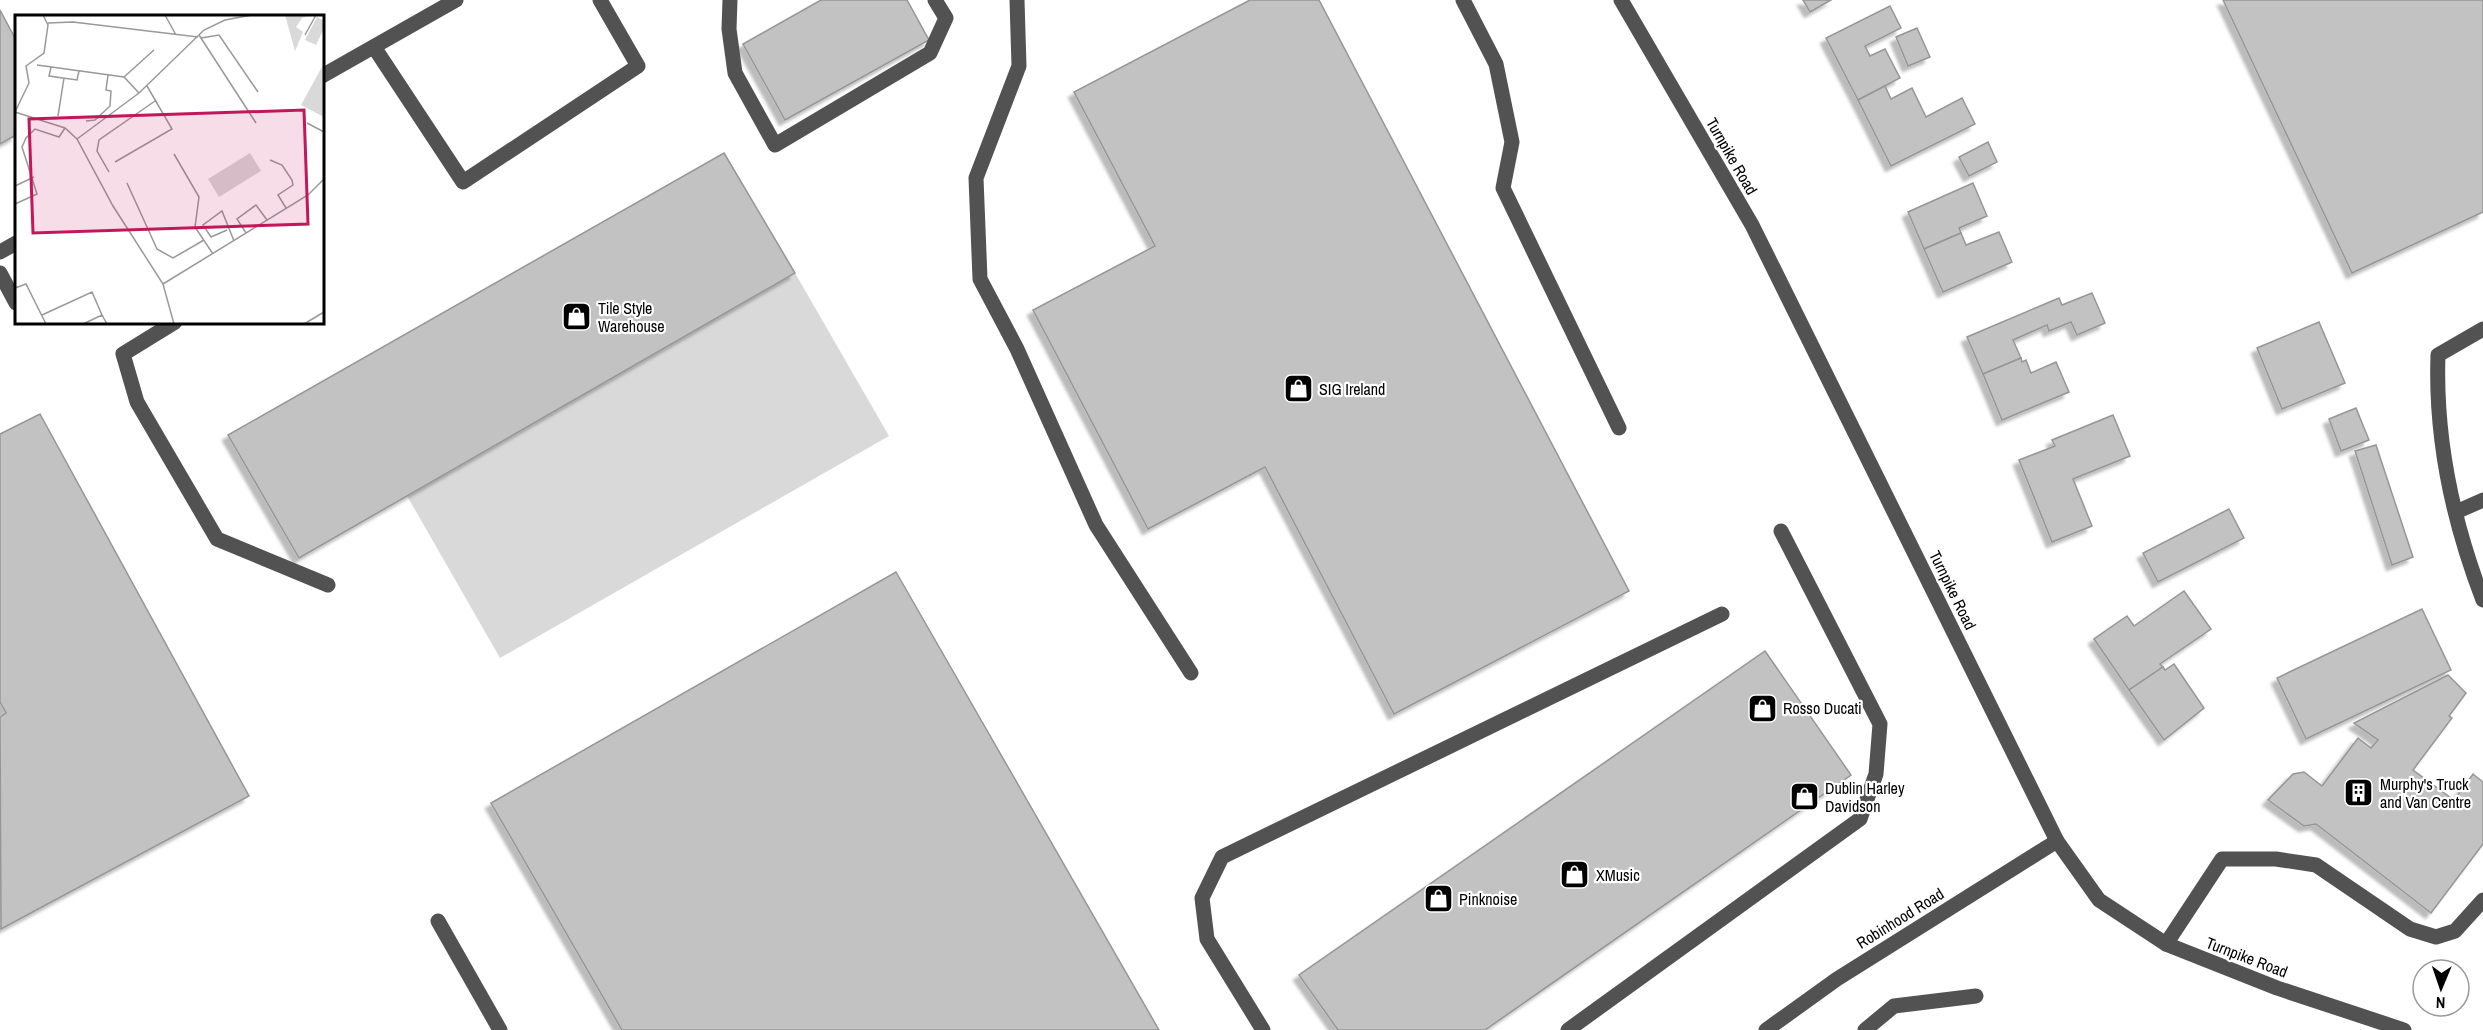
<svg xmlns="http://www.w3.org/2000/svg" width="2483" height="1030" font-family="'Archivo Narrow',sans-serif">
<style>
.green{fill:#d9d9d9}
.building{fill:#c2c2c2;stroke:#969696;stroke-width:1.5;filter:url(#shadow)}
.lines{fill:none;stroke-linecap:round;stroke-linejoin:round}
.minor{stroke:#525252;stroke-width:15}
.labels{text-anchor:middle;stroke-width:4.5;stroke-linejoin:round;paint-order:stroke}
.street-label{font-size:16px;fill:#000;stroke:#fff}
.poi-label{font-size:16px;fill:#000;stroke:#fff;text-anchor:start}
.inset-road{fill:none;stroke:#999;stroke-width:1.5}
.view{fill:#c2185b;fill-opacity:0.15;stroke:#c2185b;stroke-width:3}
.inset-edge{fill:none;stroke:#000;stroke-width:3}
</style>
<defs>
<filter id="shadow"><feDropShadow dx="-5.5" dy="5.5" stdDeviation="1.5" flood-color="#0004"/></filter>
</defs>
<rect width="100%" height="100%" fill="#fff"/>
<!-- green -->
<path class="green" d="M 795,273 L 889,436 L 500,658 L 406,494 Z"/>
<!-- building -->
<g class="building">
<path d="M 821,0 L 907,0 L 929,40 L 785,120 L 743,44 Z"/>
<path d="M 1250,0 L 1319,0 L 1629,591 L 1394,714 L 1265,467 L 1148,529 L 1033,310 L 1155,246 L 1074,92 Z"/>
<path d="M 1803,0 L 1831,0 L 1810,12 Z"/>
<path d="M 2223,0 L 2483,0 L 2483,212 L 2352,273 Z"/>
<path d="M 1890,6 L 1901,28 L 1865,46 L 1870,56 L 1885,49 L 1900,78 L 1858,100 L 1826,38 Z"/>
<path d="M 0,10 L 16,40 L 16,135 L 0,144 Z"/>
<path d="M 1917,28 L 1930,57 L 1908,66 L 1896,37 Z"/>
<path d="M 1885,86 L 1891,99 L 1912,88 L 1926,117 L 1962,98 L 1975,124 L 1891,166 L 1858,100 Z"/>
<path d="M 1988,142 L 1997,162 L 1969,176 L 1959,157 Z"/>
<path d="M 724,153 L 795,273 L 299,558 L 228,435 Z"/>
<path d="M 1973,183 L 1987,216 L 1959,228 L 1961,233 L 1924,249 L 1908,212 Z"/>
<path d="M 1999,232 L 2012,262 L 1943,292 L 1924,249 L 1961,233 L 1966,245 Z"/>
<path d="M 2092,293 L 2105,323 L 2077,335 L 2071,322 L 2049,331 L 2047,325 L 2013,340 L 2021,358 L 1983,374 L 1967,337 L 2059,298 L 2062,305 Z"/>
<path d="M 2319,322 L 2345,383 L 2282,409 L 2257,348 Z"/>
<path d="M 2021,358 L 2022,362 L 2026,360 L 2031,373 L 2056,362 L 2069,392 L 2002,420 L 1983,374 Z"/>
<path d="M 2356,408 L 2369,440 L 2341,451 L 2329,419 Z"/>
<path d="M 40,414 L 249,796 L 1,929 L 0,717 L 6,713 L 0,702 L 0,434 Z"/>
<path d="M 2113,415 L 2130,456 L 2073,479 L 2092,526 L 2052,542 L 2019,460 L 2055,446 L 2052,440 Z"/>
<path d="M 2376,445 L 2413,557 L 2392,565 L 2355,451 Z"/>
<path d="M 2229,509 L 2244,538 L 2158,582 L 2143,553 Z"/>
<path d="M 896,572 L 1159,1030 L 622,1030 L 491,803 Z"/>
<path d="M 2184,591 L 2211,629 L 2160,664 L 2163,667 L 2129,690 L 2094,639 L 2127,616 L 2134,626 Z"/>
<path d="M 2422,609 L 2451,670 L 2306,739 L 2277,678 Z"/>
<path d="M 1765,651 L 1851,775 L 1485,1030 L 1338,1030 L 1299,975 Z"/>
<path d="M 2174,664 L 2204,708 L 2164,740 L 2129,690 L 2163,667 L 2165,670 Z"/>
<path d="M 2448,675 L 2466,693 L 2449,716 L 2452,718 L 2413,770 L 2454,800 L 2473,774 L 2483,782 L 2483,844 L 2431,913 L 2316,824 L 2304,826 L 2268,800 L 2293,774 L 2304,772 L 2322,786 L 2358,738 L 2371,748 L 2378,740 L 2354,723 Z"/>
</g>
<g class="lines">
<!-- minor -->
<g class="minor">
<path d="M 730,0 L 729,29 L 735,73 L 775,145 L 930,53 L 946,18 L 935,0"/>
<path d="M 1017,0 L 1019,66 L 976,178 L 980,279 L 1017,349 L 1096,525 L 1191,673"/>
<path d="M 1463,0 L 1496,64 L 1512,142 L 1503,188 L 1619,428"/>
<path d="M 1621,0 L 1752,225 L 2057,841 L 2099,900 L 2166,944 L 2277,988 L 2404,1030"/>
<path d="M 374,47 L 463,182 L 638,66 L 600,0"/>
<path d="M 322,76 L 456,0"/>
<path d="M 0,252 L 16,243"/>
<path d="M 0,273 L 16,303"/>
<path d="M 175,322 L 123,354 L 137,402 L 217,539 L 328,585"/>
<path d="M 2483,329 L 2438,355 C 2435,439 2453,522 2483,600"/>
<path d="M 2456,512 L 2483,500"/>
<path d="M 438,921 L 500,1030"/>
<path d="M 2166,944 L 2222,859 L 2276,859 L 2316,865 L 2410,929 L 2436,937 L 2455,931 L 2483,900"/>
<path d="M 1263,1030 L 1207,939 L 1202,898 L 1222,857 L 1722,614"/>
<path d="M 1568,1030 L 1860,819 L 1876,774 L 1880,724 L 1781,531"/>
<path d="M 1766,1030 L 1837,979 L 2057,841"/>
<path d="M 1865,1030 L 1894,1006 L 1976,996"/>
</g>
</g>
<!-- icons -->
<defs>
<symbol id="shop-square" viewBox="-11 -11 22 22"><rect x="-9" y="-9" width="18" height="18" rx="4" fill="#000" stroke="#fff"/><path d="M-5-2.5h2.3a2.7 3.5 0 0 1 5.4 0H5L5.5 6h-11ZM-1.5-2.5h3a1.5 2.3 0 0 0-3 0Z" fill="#fff"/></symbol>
<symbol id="building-square" viewBox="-11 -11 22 22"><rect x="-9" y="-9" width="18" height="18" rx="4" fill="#000" stroke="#fff"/><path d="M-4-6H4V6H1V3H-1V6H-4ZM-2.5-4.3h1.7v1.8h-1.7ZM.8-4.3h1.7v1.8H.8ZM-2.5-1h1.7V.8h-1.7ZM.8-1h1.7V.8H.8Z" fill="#fff"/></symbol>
</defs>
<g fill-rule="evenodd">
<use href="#shop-square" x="560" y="300" width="33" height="33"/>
<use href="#shop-square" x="1282" y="372" width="33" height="33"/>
<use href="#shop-square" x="1746" y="692" width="33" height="33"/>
<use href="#building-square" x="2342" y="776" width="33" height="33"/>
<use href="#shop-square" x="1788" y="780" width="33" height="33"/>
<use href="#shop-square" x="1558" y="858" width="33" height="33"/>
<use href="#shop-square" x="1422" y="882" width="33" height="33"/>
</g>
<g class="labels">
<!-- street labels -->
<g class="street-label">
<text transform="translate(1732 156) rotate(60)" y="6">Turnpike Road</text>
<text transform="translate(1953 590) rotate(64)" y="6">Turnpike Road</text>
<text transform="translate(1900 918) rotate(-32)" y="6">Robinhood Road</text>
<text transform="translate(2247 957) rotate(21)" y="6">Turnpike Road</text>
</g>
<!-- poi labels -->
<g class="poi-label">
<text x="598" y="314">Tile Style<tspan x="598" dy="18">Warehouse</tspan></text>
<text x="1319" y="395">SIG Ireland</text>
<text x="1783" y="714">Rosso Ducati</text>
<text x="2380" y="790">Murphy's Truck<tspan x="2380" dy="18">and Van Centre</tspan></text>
<text x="1825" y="794">Dublin Harley<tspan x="1825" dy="18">Davidson</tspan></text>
<text x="1596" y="881">XMusic</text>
<text x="1459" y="905">Pinknoise</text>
</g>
</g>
<!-- overview -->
<g transform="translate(15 15)">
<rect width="309" height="309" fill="#fff"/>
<path d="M 270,0 L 296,0 L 287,3 L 281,12 L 288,17 L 280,36 ZM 302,2 L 309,6 L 309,13 L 301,30 L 290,25 ZM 308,50 L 309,50 L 309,102 L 286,90 ZM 235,138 L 246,156 L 204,182 L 193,164 Z" fill="#d9d9d9"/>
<path class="inset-road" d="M 150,0 L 161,20M 33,8 L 58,7 L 183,22M 184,20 L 241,108M 290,20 L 301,0M 186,23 L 204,20 L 243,77M 22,50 L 109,62 L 124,78M 36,52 L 34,61 L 62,65 L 64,56M 109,62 L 139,35M 0,97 L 50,113 L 62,124 L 98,191 L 148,269 L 159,309M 0,97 L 14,68 L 11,51 L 29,38 L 33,10 L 28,0M 43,101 L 49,63M 71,106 L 80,105 L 95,91 L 96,76 L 91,75 L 93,60M 292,108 L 309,117M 62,124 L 124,78 L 189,15 L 210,5 L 237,0M 159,139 L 184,182 L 180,212 L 198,239M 255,145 L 267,150 L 277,165 L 278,170 L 263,180 L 271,193M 100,147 L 157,114 L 132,71M 94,157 L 82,136 L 84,125 L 140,86M 112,168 L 142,234 L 158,243 L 189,225M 0,171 L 19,162M 0,189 L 22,179 L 7,132 L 11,123 L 20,114 L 44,122 L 50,113M 212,215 L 196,222 L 188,210 L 207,196 L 219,226M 231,218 L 222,204 L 241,190 L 252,205M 148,269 L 293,180 L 309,164M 0,273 L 11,269 L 31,309M 27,300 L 77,277 L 87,300M 68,309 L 87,300 L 92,309M 289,309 L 309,297"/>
<path class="view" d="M 289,95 L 293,209 L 18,218 L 14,104 Z"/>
<rect width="309" height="309" class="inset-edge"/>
</g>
<!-- north arrow -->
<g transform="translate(2441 988) rotate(182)"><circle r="28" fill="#ffffff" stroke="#999999" stroke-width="1.5"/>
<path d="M0-4.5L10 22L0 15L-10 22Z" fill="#000000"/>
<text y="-9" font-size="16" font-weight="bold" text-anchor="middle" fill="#000000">N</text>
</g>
</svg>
